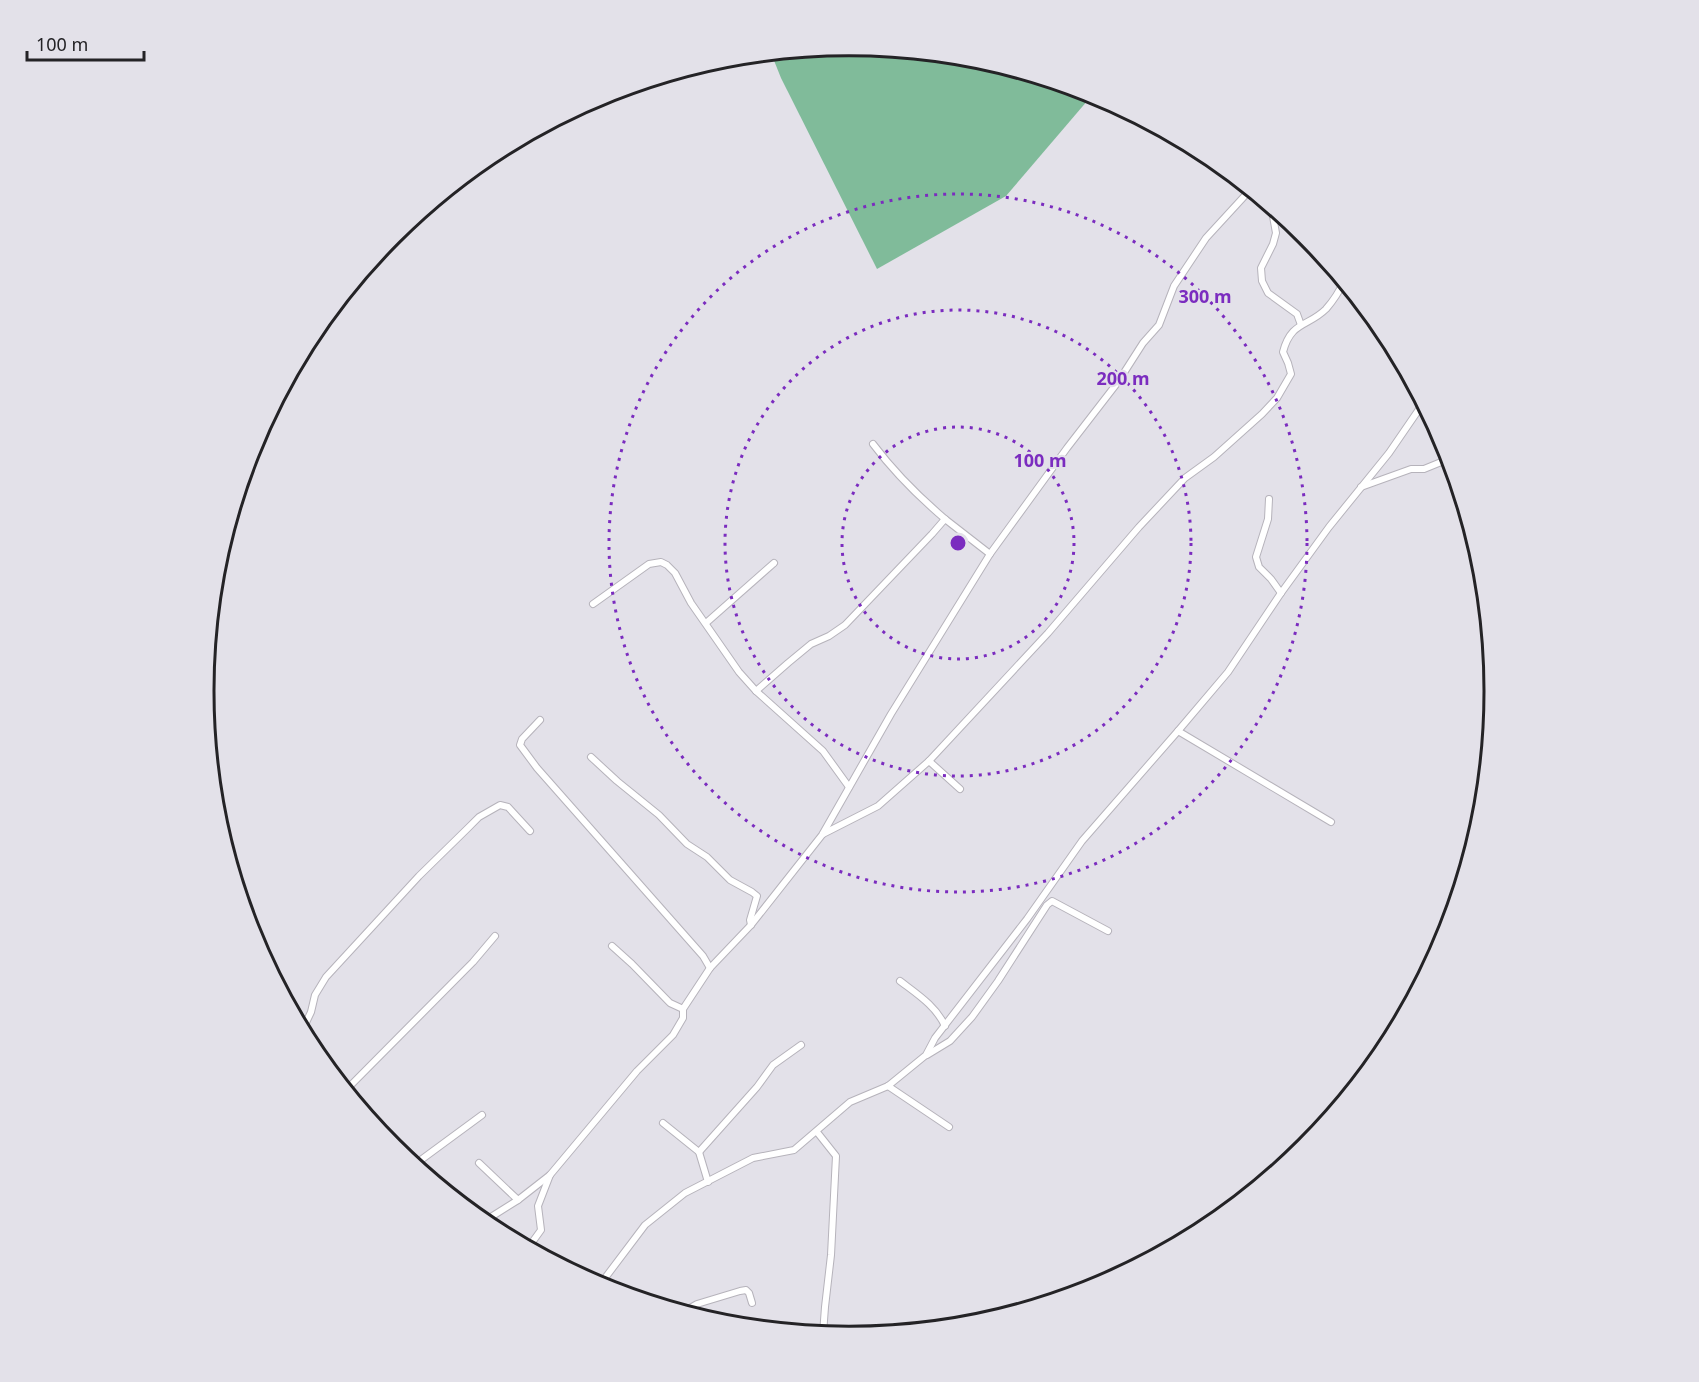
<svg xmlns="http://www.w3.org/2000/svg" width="1699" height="1382" font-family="'Noto Sans',sans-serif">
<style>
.forest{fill:#80bb9a}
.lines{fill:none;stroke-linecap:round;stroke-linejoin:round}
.street-casing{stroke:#b6b3bb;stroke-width:8}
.street{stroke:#fff;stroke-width:6}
.ring{fill:none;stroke:#7b2cbf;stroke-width:3;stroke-dasharray:3 6}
.rim{fill:none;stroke:#242326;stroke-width:3}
.centre{fill:#7b2cbf;stroke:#e3e1e9;stroke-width:3}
.ring-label{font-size:18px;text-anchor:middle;font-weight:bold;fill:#7b2cbf;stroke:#e3e1e9;stroke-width:4.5;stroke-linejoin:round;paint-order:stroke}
</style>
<rect width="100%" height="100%" fill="#e3e1e9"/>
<!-- forest -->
<path class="forest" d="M 850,45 L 976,57 L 1094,93 L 1006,196 L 877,269 L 781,78 L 771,53 Z"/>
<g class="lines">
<defs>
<g id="street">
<path d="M 1271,205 L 1276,233 L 1273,244 L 1261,268 L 1262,281 L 1268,293 L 1297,314 L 1301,325"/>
<path d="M 873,444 C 894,472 918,496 945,519"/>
<path d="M 1361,487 L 1411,469 L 1424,469 L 1451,458"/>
<path d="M 1269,499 L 1268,519 L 1256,557 L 1259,567 L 1271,579 L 1281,593"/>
<path d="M 593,604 L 649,564 L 661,562 L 667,565 L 675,573 L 691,603 L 739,672 L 756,691 L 823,751 L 849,787"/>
<path d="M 706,623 L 774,563"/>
<path d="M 756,691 L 788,663 L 811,644 L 829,636 L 845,625 L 932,534 L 945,519 L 990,554"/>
<path d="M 540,720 L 522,739 L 520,745 L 537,768 L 703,956 L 710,968"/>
<path d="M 1178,731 L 1331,822"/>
<path d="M 591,757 L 617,781 L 659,815 L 687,844 L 707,857 L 730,880 L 752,892 L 757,896 L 750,920 L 751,925"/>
<path d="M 929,761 L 960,789"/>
<path d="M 823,834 L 878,806 L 929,761 L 1048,633 L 1139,527 L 1185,478 L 1214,457 L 1262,414 L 1277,398 L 1291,374 L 1288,363 L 1283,352 C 1291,321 1308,327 1326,309 C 1333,301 1340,290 1344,281"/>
<path d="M 612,946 L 632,964 L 670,1003 L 683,1009"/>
<path d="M 900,981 C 917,994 936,1006 945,1026"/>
<path d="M 302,1031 L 311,1012 L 315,995 L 326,977 L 419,876 L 468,828 L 479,817 L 500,805 L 508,807 L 530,831"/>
<path d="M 927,1055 L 950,1041 L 972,1017 L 998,981 L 1047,905 L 1052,901 L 1108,931"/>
<path d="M 888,1086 L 949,1127"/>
<path d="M 346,1090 L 473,962 L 495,936"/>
<path d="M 663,1123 L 699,1152 L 708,1182"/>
<path d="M 817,1132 L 836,1156 L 831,1255 L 825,1307 L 823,1334"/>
<path d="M 699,1152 L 757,1087 L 773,1065 L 801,1045"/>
<path d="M 479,1163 L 518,1200"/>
<path d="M 414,1165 L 482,1115"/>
<path d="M 483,1222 L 518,1200 L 550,1175"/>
<path d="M 528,1248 L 541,1230 L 538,1206 L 550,1175 L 637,1071 L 673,1035 L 683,1018 L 683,1009 L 710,968 L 751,925 L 822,835 L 891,714 L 990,554 L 1067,448 L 1118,382 L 1143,343 L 1159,325 L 1174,286 L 1206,238 L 1251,189"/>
<path d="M 599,1286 L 645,1225 L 685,1193 L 753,1158 L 794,1150 L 850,1102 L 888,1086 L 926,1055 L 935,1038 L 1027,919 L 1082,841 L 1178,731 L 1228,672 L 1281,593 L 1329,527 L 1389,453 L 1424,402"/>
<path d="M 683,1312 L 697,1304 L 740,1291 L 746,1290 L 749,1293 L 752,1303"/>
</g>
</defs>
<!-- street casing -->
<use href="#street" class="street-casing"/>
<!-- street -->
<use href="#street" class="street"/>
</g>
<!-- distance rings -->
<g class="ring">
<circle cx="958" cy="543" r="116"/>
<circle cx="958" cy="543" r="233"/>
<circle cx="958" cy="543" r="349"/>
</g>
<!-- crop -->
<path d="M0 0H1699V1382H0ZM214 691a635 635 0 1 1 1270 0a635 635 0 1 1-1270 0Z" fill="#e3e1e9" fill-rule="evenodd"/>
<path class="rim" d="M214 691a635 635 0 1 1 1270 0a635 635 0 1 1-1270 0Z"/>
<circle cx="958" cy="543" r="9" class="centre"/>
<g class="ring-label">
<text x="1205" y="303">300 m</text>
<text x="1123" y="385">200 m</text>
<text x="1040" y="467">100 m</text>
</g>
<!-- scale -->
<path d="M27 51v9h117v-9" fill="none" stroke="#242326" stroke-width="3"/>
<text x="36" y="51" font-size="18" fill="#242326" stroke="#e3e1e9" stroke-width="4.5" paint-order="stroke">100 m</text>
</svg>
